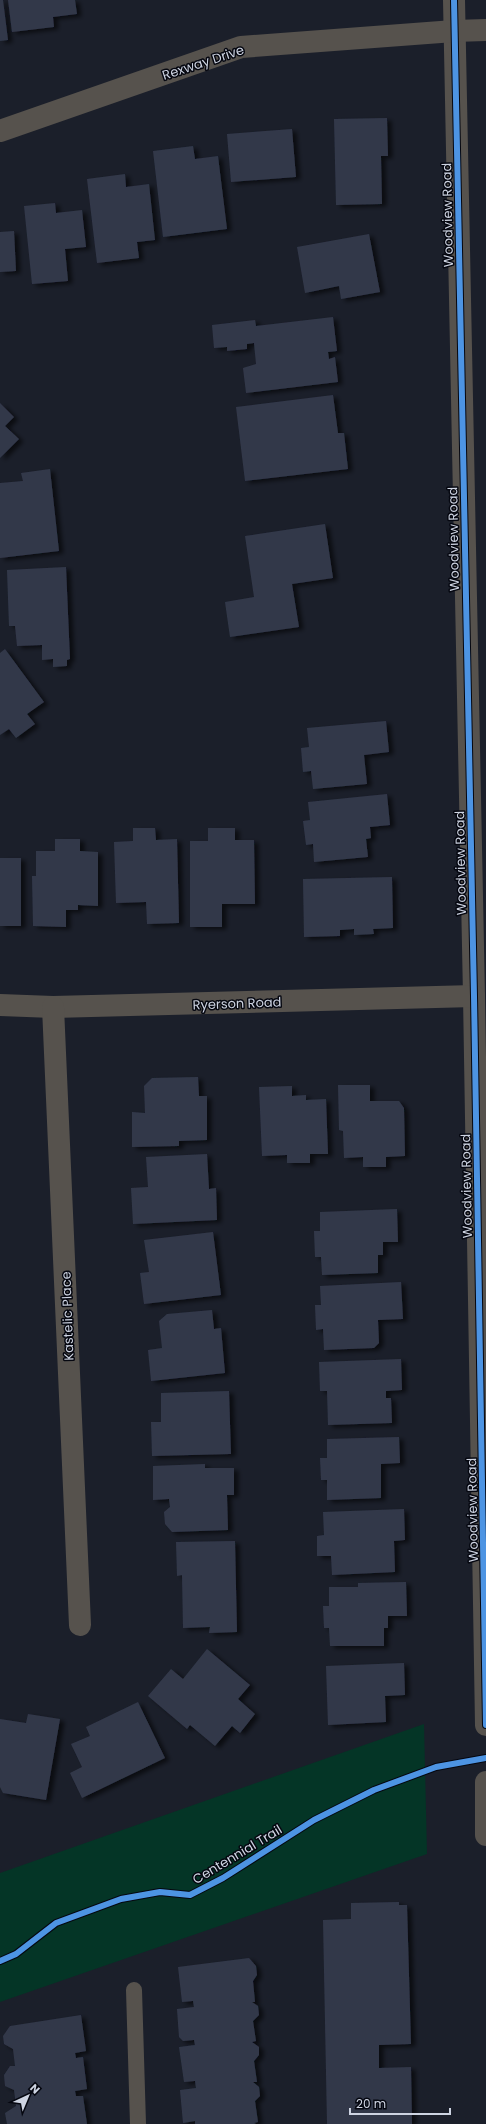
<svg xmlns="http://www.w3.org/2000/svg" width="486" height="2124" font-family="Poppins,sans-serif">
<style>
.green{fill:#043526}
.building{fill:#32384a;filter:url(#shadow)}
.lines{fill:none;stroke-linecap:round;stroke-linejoin:round}
.service{stroke:#56524d;stroke-width:16}
.minor{stroke:#56524d;stroke-width:22}
.cycleway-casing{stroke:#050710;stroke-width:8}
.cycleway{stroke:#4d94e3;stroke-width:6}
.labels{text-anchor:middle;stroke-width:3;stroke-linejoin:round;paint-order:stroke}
.street-label{font-size:13px;fill:#ced4e2;stroke:#050710}
</style>
<defs>
<filter id="shadow"><feDropShadow dx="4.5" dy="2.5" stdDeviation="2" flood-color="#0009"/></filter>
</defs>
<rect width="100%" height="100%" fill="#1b1f2a"/>
<!-- green -->
<path class="green" d="M 424,1724 L 427,1854 L 0,2002 L 0,1873 Z"/>
<!-- building -->
<g class="building">
<path d="M 0,0 L 3,0 L 8,40 L 0,41 Z"/>
<path d="M 8,0 L 75,0 L 77,14 L 53,17 L 54,27 L 12,32 Z"/>
<path d="M 387,118 L 388,156 L 381,156 L 382,204 L 336,205 L 334,119 Z"/>
<path d="M 292,129 L 296,177 L 231,182 L 227,134 Z"/>
<path d="M 193,146 L 195,159 L 218,156 L 227,229 L 163,237 L 153,151 Z"/>
<path d="M 125,174 L 126,187 L 149,184 L 155,240 L 137,242 L 139,258 L 97,263 L 87,179 Z"/>
<path d="M 55,203 L 56,213 L 82,210 L 86,247 L 65,249 L 68,281 L 32,284 L 24,206 Z"/>
<path d="M 14,231 L 16,271 L 0,272 L 0,232 Z"/>
<path d="M 369,234 L 380,292 L 341,299 L 339,286 L 305,293 L 297,247 Z"/>
<path d="M 333,317 L 337,351 L 328,352 L 329,359 L 335,357 L 338,382 L 246,393 L 243,368 L 256,364 L 254,343 L 247,344 L 247,349 L 227,351 L 227,347 L 214,348 L 212,325 L 255,320 L 256,326 Z"/>
<path d="M 333,395 L 338,433 L 344,433 L 348,469 L 245,481 L 236,407 Z"/>
<path d="M 0,403 L 14,417 L 5,426 L 19,439 L 0,458 Z"/>
<path d="M 50,469 L 59,551 L 0,558 L 0,483 L 23,481 L 21,473 Z"/>
<path d="M 325,524 L 333,578 L 292,584 L 299,627 L 230,637 L 225,602 L 254,597 L 245,536 Z"/>
<path d="M 66,567 L 70,659 L 67,660 L 67,666 L 53,667 L 53,659 L 42,660 L 42,645 L 17,646 L 15,626 L 9,626 L 7,570 Z"/>
<path d="M 5,649 L 44,702 L 27,714 L 35,724 L 16,738 L 9,729 L 0,735 L 0,653 Z"/>
<path d="M 386,721 L 389,752 L 364,755 L 367,784 L 313,789 L 311,771 L 303,772 L 301,748 L 309,747 L 307,728 Z"/>
<path d="M 387,794 L 390,825 L 370,827 L 371,838 L 366,839 L 368,857 L 314,862 L 313,844 L 306,845 L 303,821 L 310,820 L 308,802 Z"/>
<path d="M 133,828 L 155,828 L 156,840 L 177,839 L 179,923 L 147,924 L 146,902 L 116,903 L 114,842 L 133,841 Z"/>
<path d="M 208,828 L 235,828 L 235,840 L 254,840 L 255,904 L 222,904 L 222,927 L 190,927 L 190,841 L 208,841 Z"/>
<path d="M 55,839 L 80,839 L 80,851 L 98,852 L 98,906 L 78,905 L 78,910 L 66,910 L 66,927 L 33,926 L 32,876 L 36,876 L 36,851 L 55,851 Z"/>
<rect x="0" y="858" width="21" height="68"/>
<path d="M 392,877 L 393,928 L 373,929 L 374,934 L 354,935 L 354,929 L 340,930 L 340,936 L 304,937 L 303,879 Z"/>
<path d="M 198,1077 L 199,1096 L 207,1096 L 207,1140 L 179,1141 L 179,1146 L 132,1147 L 132,1112 L 145,1113 L 144,1086 L 152,1078 Z"/>
<path d="M 338,1085 L 370,1085 L 370,1101 L 399,1101 L 404,1108 L 405,1156 L 386,1157 L 386,1167 L 363,1167 L 363,1157 L 344,1158 L 343,1131 L 339,1130 Z"/>
<path d="M 292,1086 L 292,1096 L 306,1095 L 306,1100 L 326,1099 L 328,1154 L 310,1154 L 310,1163 L 287,1163 L 287,1155 L 262,1156 L 259,1087 Z"/>
<path d="M 207,1154 L 209,1189 L 216,1188 L 217,1220 L 133,1224 L 131,1188 L 148,1187 L 146,1157 Z"/>
<path d="M 397,1209 L 398,1242 L 383,1242 L 383,1255 L 378,1255 L 378,1273 L 322,1275 L 321,1257 L 315,1257 L 314,1231 L 320,1231 L 320,1212 Z"/>
<path d="M 213,1232 L 221,1295 L 144,1304 L 140,1273 L 149,1272 L 144,1240 Z"/>
<path d="M 401,1282 L 403,1319 L 378,1320 L 379,1343 L 374,1348 L 324,1350 L 323,1329 L 316,1330 L 315,1305 L 321,1305 L 320,1286 Z"/>
<path d="M 212,1310 L 214,1329 L 221,1328 L 225,1373 L 151,1381 L 148,1350 L 162,1348 L 159,1321 L 167,1314 Z"/>
<path d="M 401,1359 L 402,1390 L 386,1391 L 386,1398 L 391,1398 L 392,1423 L 328,1425 L 327,1391 L 320,1391 L 319,1362 Z"/>
<path d="M 229,1391 L 231,1454 L 152,1456 L 151,1422 L 161,1422 L 161,1393 Z"/>
<path d="M 399,1437 L 400,1463 L 381,1464 L 381,1498 L 327,1500 L 327,1480 L 321,1480 L 320,1458 L 327,1458 L 327,1439 Z"/>
<path d="M 205,1464 L 205,1468 L 234,1468 L 234,1495 L 227,1495 L 228,1530 L 172,1532 L 165,1524 L 164,1512 L 170,1507 L 169,1499 L 153,1500 L 153,1466 Z"/>
<path d="M 404,1509 L 405,1540 L 394,1541 L 395,1572 L 332,1575 L 331,1556 L 317,1556 L 317,1536 L 324,1535 L 323,1512 Z"/>
<path d="M 235,1541 L 237,1632 L 209,1633 L 210,1627 L 183,1628 L 182,1575 L 177,1576 L 176,1542 Z"/>
<path d="M 406,1582 L 407,1616 L 388,1616 L 388,1628 L 384,1628 L 384,1646 L 330,1646 L 329,1628 L 324,1628 L 323,1606 L 329,1606 L 329,1587 L 358,1587 L 358,1583 Z"/>
<path d="M 207,1649 L 250,1685 L 238,1699 L 255,1714 L 240,1733 L 232,1726 L 215,1746 L 190,1725 L 187,1729 L 148,1696 L 171,1669 L 183,1679 Z"/>
<path d="M 404,1663 L 405,1695 L 385,1696 L 386,1722 L 328,1725 L 326,1666 Z"/>
<path d="M 138,1702 L 165,1758 L 82,1798 L 70,1773 L 82,1767 L 71,1744 L 90,1736 L 86,1727 Z"/>
<path d="M 28,1714 L 60,1719 L 46,1800 L 3,1793 L 0,1787 L 0,1719 L 26,1723 Z"/>
<path d="M 399,1902 L 399,1905 L 407,1905 L 411,2044 L 379,2045 L 379,2068 L 411,2067 L 412,2124 L 327,2124 L 323,1920 L 351,1919 L 351,1903 Z"/>
<path d="M 249,1958 L 256,1966 L 257,1975 L 253,1981 L 255,2002 L 252,2002 L 258,2006 L 259,2015 L 253,2021 L 256,2041 L 252,2042 L 259,2047 L 259,2055 L 254,2061 L 257,2082 L 253,2082 L 259,2087 L 260,2096 L 255,2101 L 258,2122 L 254,2123 L 256,2124 L 195,2124 L 195,2121 L 183,2123 L 180,2090 L 196,2088 L 195,2081 L 184,2082 L 179,2047 L 195,2045 L 194,2040 L 183,2041 L 179,2037 L 177,2009 L 194,2007 L 193,2001 L 182,2002 L 178,1967 Z"/>
<path d="M 81,2015 L 86,2051 L 75,2053 L 76,2058 L 83,2057 L 87,2089 L 75,2091 L 76,2096 L 83,2096 L 87,2124 L 7,2124 L 5,2113 L 16,2106 L 14,2090 L 5,2086 L 4,2075 L 10,2066 L 15,2066 L 13,2049 L 4,2044 L 3,2036 L 10,2026 Z"/>
</g>
<g class="lines">
<!-- service -->
<path class="service" d="M 134,1990 L 138,2124"/>
<!-- minor -->
<g class="minor">
<path d="M 454,0 L 474,996 L 486,1725"/>
<path d="M 0,131 L 241,47 L 454,31 L 486,30"/>
<path d="M 0,1005 L 53,1007 L 474,996"/>
<path d="M 53,1007 L 80,1625"/>
<path d="M 486,1782 L 486,1835"/>
</g>
<defs>
<g id="cycleway">
<path d="M 454,0 L 474,996 L 486,1725"/>
<path d="M 0,1961 L 16,1954 L 56,1923 L 121,1899 L 160,1892 L 190,1895 L 223,1878 L 314,1820 L 374,1790 L 436,1767 L 486,1758"/>
</g>
</defs>
<!-- cycleway casing -->
<use href="#cycleway" class="cycleway-casing"/>
<!-- cycleway -->
<use href="#cycleway" class="cycleway"/>
</g>
<g class="labels">
<!-- street labels -->
<g class="street-label">
<text transform="translate(203 62) rotate(-18)" y="5">Rexway Drive</text>
<text transform="translate(447 215) rotate(-91)" y="5">Woodview Road</text>
<text transform="translate(453 539) rotate(-91)" y="5">Woodview Road</text>
<text transform="translate(460 863) rotate(-91)" y="5">Woodview Road</text>
<text transform="translate(237 1003) rotate(-2)" y="5">Ryerson Road</text>
<text transform="translate(466 1186) rotate(-91)" y="5">Woodview Road</text>
<text transform="translate(67 1316) rotate(-92)" y="5">Kastelic Place</text>
<text transform="translate(472 1510) rotate(-91)" y="5">Woodview Road</text>
<text transform="translate(237 1854) rotate(-31)" y="5">Centennial Trail</text>
</g>
</g>
<!-- north arrow -->
<g transform="translate(28 2096) rotate(44)" stroke="#050710" stroke-width="3" paint-order="stroke">
<path d="M0-3L7 15L0 10L-7 15Z" fill="#ced4e2"/>
<text y="-6" font-size="11" font-weight="bold" text-anchor="middle" fill="#ced4e2">N</text>
</g>
<!-- scale -->
<path d="M350 2108v6h100v-6" fill="none" stroke="#ced4e2" stroke-width="2"/>
<text x="356" y="2108" font-size="12" fill="#ced4e2" stroke="#050710" stroke-width="3" paint-order="stroke">20 m</text>
</svg>
